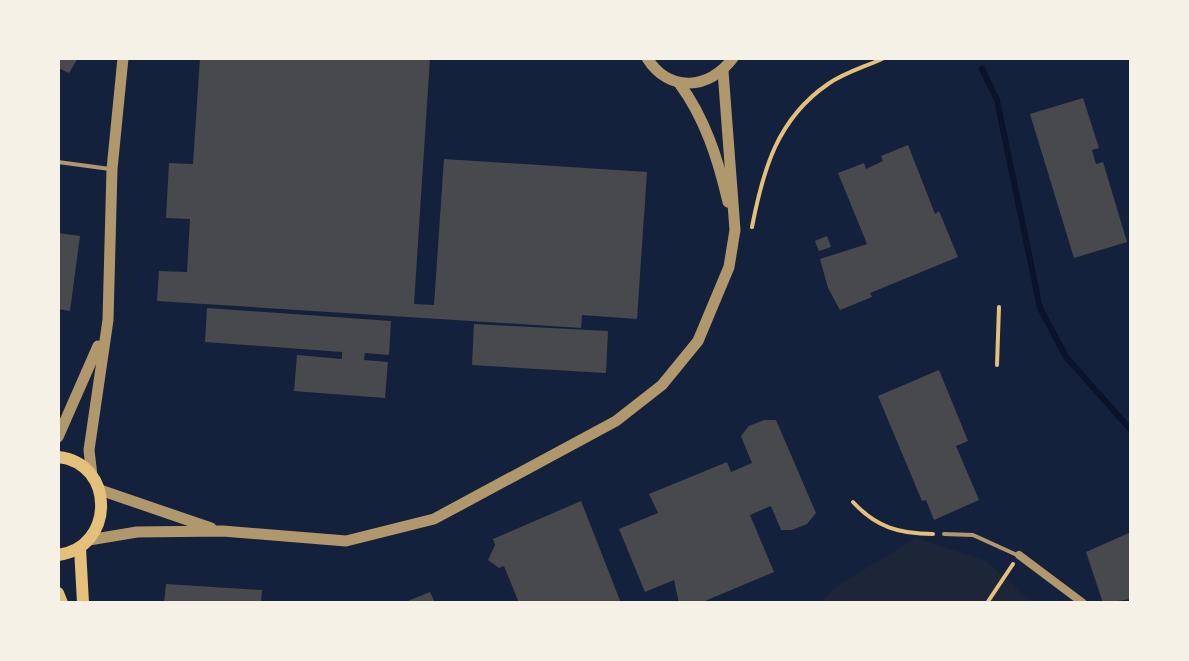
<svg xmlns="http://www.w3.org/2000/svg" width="1189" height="661" font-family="'Space Grotesk',sans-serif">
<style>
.green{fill:#1d2539}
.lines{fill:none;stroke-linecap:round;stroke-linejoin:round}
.stream{stroke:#0b132b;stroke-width:6}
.building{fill:#48494c}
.path{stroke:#e5c07b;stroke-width:4}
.service{stroke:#b1986c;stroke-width:4}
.minor{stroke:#b1986c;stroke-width:8}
.tertiary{stroke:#b1986c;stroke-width:11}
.secondary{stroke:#e5c07b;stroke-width:12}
</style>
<rect width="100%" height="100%" fill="#14213d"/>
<!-- green -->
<path class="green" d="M 916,538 L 986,561 L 1033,603 L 820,603 L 836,587 Z"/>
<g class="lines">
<!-- stream -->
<path class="stream" d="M 982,69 L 997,100 L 1040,308 L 1066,357 L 1131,430"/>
</g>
<!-- building -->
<g class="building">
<path d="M 58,58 L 78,58 L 69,73 L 58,68 Z"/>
<path d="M 200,58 L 430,58 L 414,304 L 434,305 L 444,159 L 647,172 L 637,319 L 582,315 L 581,328 L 157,301 L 159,271 L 187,272 L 190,219 L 166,218 L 169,163 L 193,164 Z"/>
<path d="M 1083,98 L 1099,148 L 1092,150 L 1096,164 L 1103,162 L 1127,242 L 1074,258 L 1030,114 Z"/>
<path d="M 908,145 L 935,214 L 939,211 L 958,257 L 870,293 L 872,297 L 840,310 L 828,288 L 820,259 L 867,244 L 838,173 L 864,163 L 866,169 L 883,161 L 881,156 Z"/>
<path d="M 58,233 L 80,236 L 70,311 L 58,309 Z"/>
<path d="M 827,236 L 831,247 L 819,251 L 815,241 Z"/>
<path d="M 207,308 L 391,321 L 389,355 L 365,353 L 364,360 L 388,362 L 385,398 L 294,391 L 297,355 L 342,359 L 342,352 L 205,342 Z"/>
<path d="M 474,324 L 608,331 L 606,373 L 472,365 Z"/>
<path d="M 939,370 L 968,441 L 956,446 L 979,500 L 934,520 L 926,500 L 922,501 L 878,396 Z"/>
<path d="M 764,420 L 776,420 L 816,513 L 807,524 L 792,530 L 781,530 L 771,506 L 750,515 L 774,572 L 700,603 L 679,603 L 674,580 L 645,592 L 619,529 L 658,513 L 649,494 L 727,462 L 731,472 L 752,463 L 741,436 L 749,426 Z"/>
<path d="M 581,501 L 621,603 L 519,603 L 504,566 L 499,568 L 488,560 L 495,545 L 493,539 Z"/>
<path d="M 1131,532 L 1131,599 L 1103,603 L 1086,552 Z"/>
<path d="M 166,584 L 262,590 L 261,603 L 164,603 Z"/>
<path d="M 430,592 L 435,603 L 403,603 Z"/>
</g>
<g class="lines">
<!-- path -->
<g class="path">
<path d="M 752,227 C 763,170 777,119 828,84 C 845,72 865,67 884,58"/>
<path d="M 997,365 L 999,307"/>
<path d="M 853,502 C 876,527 899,534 933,534"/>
<path d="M 987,603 L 1013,564"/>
</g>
<!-- service -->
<g class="service">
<path d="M 58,162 L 110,169"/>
<path d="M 944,534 L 973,535 L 1017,555"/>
</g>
<!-- minor -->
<path class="minor" d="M 1019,555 L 1083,603"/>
<!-- tertiary -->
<g class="tertiary">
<path d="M 647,58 C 669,93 709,90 733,58"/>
<path d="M 679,83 C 705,118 718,159 728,202"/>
<path d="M 58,437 L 98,346"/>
<path d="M 92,476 L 89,450 L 108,320 L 112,169 L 123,58"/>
<path d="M 100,490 L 211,528"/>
<path d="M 89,540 L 137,532 L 223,531 L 346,541 L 434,519 L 616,421 L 662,385 L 698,341 L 729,267 L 735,230 L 723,71"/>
</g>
<!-- secondary -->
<g class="secondary">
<path d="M 58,457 C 116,463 115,548 58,555"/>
<path d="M 80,548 L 83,603"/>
<path d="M 58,593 L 62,603"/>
</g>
</g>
<!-- border -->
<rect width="1189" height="661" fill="none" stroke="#f6f1e7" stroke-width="120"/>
</svg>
